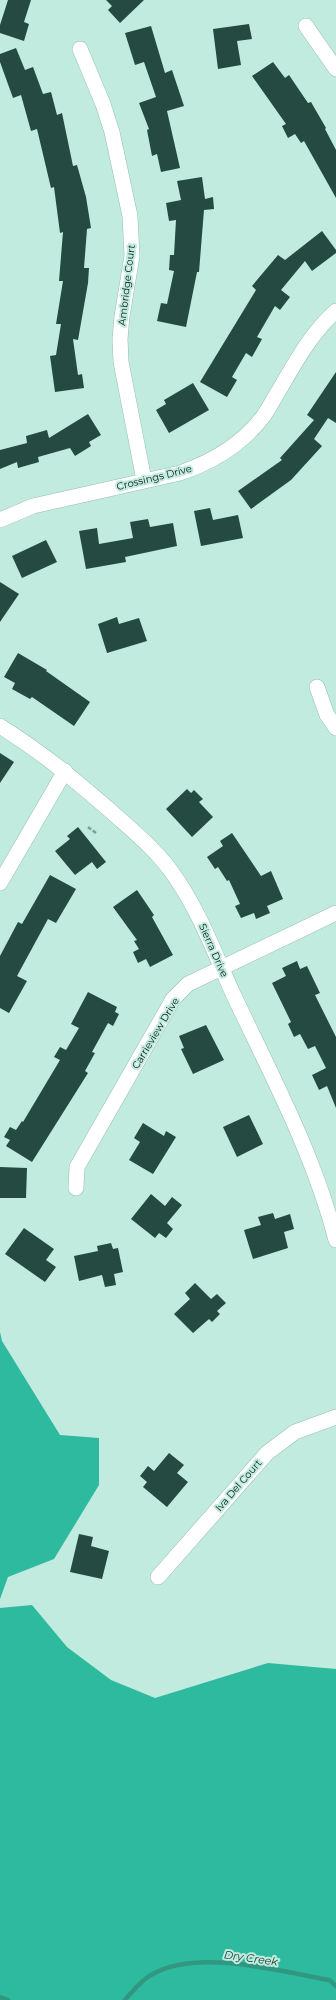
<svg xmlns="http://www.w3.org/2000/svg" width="336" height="2000" font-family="Montserrat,sans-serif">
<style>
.forest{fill:#2dba9e}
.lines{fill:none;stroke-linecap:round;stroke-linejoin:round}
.stream{stroke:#329781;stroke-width:4.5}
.building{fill:#244a41}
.minor-casing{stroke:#96bfb3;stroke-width:16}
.path{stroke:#7e9f95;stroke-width:2.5;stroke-dasharray:4 2;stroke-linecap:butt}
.minor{stroke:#fff;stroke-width:15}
.labels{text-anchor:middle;stroke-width:4;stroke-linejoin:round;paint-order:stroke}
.street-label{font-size:10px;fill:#0e1e1a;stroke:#c0ebde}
.water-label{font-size:11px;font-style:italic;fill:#1d332e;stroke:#c0ebde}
</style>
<rect width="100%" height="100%" fill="#c0ebde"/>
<!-- forest -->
<g class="forest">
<path d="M 0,1332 L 2,1341 L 60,1435 L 99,1438 L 99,1485 L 54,1559 L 8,1577 L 0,1599 Z"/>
<path d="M 32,1605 L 67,1647 L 111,1680 L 155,1698 L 268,1663 L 336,1669 L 336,2000 L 0,2000 L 0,1608 Z"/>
</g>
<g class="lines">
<!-- stream -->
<g class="stream">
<path d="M 0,1997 L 8,2000"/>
<path d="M 125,2000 C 133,1991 140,1981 151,1975 C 197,1948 279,1971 329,1980 L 336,1986"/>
</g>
</g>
<!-- building -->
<g class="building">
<path d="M 8,0 L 31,0 L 24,22 L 29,24 L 24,41 L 0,33 L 0,25 Z"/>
<path d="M 106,0 L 144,0 L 120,23 L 108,10 L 112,6 Z"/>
<path d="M 249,24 L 252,39 L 237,41 L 241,65 L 218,69 L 213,29 Z"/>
<path d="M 151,26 L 165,73 L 172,70 L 184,106 L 167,111 L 180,168 L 161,172 L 157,154 L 152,156 L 147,130 L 149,129 L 139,103 L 156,97 L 144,62 L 135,65 L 125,33 Z"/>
<path d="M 16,48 L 25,70 L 33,67 L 43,94 L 51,92 L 57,115 L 62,113 L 73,166 L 77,165 L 86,197 L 91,228 L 87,229 L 84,268 L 89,268 L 88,283 L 78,340 L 73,339 L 78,375 L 82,374 L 84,388 L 55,392 L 50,356 L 56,355 L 61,324 L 56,324 L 63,281 L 59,281 L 63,232 L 60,233 L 54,187 L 51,188 L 37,129 L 31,131 L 21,95 L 13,98 L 0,62 L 0,54 Z"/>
<path d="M 273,62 L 285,78 L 289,75 L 308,103 L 311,102 L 326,128 L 325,129 L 336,150 L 336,198 L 304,141 L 301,143 L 295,134 L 288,138 L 282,126 L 286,124 L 252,76 Z"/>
<path d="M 202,177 L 205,199 L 213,197 L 214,209 L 204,210 L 199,272 L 197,272 L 186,327 L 157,321 L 161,303 L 167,304 L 174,271 L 169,270 L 170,255 L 174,255 L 176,220 L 169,221 L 166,203 L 181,200 L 177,181 Z"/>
<path d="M 322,231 L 336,250 L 336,253 L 312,271 L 305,261 L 281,290 L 290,297 L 280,310 L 275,306 L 257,337 L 262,339 L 252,357 L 246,353 L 232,377 L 237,380 L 227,397 L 200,382 L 256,290 L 252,286 L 278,255 L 285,260 Z"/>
<path d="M 336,372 L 336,423 L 328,418 L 314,439 L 322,446 L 291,480 L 251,509 L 238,491 L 282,460 L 280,458 L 314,420 L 307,415 Z"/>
<path d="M 193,383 L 209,410 L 169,433 L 156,410 L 166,404 L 164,400 Z"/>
<path d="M 88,414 L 101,435 L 89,442 L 91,446 L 75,456 L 70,448 L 38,457 L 39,462 L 18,468 L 17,462 L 0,469 L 0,450 L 27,443 L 26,436 L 47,430 L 49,438 Z"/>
<path d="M 210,508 L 213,520 L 238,515 L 243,538 L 201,546 L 194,511 Z"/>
<path d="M 148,519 L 150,527 L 173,523 L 177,546 L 125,557 L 126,562 L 86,569 L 79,531 L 97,528 L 99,544 L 133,538 L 130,522 Z"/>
<path d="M 46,540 L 57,562 L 22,578 L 12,556 Z"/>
<path d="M 0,582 L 19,594 L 0,622 Z"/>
<path d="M 117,617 L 119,624 L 139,618 L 147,641 L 107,653 L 98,624 Z"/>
<path d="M 18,653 L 47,670 L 46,671 L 90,702 L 74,726 L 32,697 L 30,699 L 12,689 L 15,683 L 4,677 Z"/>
<path d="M 0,753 L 14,762 L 0,783 Z"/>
<path d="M 187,789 L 191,793 L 194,790 L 203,799 L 199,802 L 213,817 L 192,837 L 166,809 Z"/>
<path d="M 78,827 L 106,862 L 97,869 L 92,862 L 75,875 L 55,851 L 70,839 L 67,836 Z"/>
<path d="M 232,833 L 261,876 L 271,871 L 283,899 L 267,906 L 270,913 L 256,919 L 254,913 L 241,918 L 235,906 L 240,904 L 229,880 L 227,881 L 218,867 L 215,869 L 207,857 L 223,846 L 220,841 Z"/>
<path d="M 50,875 L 76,889 L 56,923 L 48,919 L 17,976 L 27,981 L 9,1013 L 0,1008 L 0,956 L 18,922 L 22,924 Z"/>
<path d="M 137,890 L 154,915 L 152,917 L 173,955 L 150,967 L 146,959 L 138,963 L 133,952 L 139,949 L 134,941 L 137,940 L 113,907 Z"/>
<path d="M 297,961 L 300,969 L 307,966 L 320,993 L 315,995 L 336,1037 L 336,1108 L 327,1086 L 319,1090 L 312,1075 L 326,1068 L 315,1046 L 308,1049 L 300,1034 L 294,1037 L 288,1024 L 291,1022 L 272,983 L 286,976 L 282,968 Z"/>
<path d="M 88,992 L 117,1007 L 115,1012 L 119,1014 L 113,1026 L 108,1023 L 92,1052 L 95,1053 L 85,1071 L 88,1073 L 32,1162 L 6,1146 L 10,1140 L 4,1137 L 10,1127 L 16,1130 L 22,1121 L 23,1122 L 60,1060 L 54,1057 L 60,1047 L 66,1050 L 79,1028 L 71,1024 Z"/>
<path d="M 206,1025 L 224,1060 L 193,1074 L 181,1049 L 184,1048 L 179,1036 Z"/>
<path d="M 249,1115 L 263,1144 L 237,1157 L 223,1127 Z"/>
<path d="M 143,1123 L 164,1136 L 166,1131 L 176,1137 L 153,1174 L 129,1160 L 140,1142 L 134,1138 Z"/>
<path d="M 0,1167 L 27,1168 L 26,1198 L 0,1198 Z"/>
<path d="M 151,1194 L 165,1206 L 172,1197 L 182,1205 L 167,1223 L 173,1229 L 166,1238 L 159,1233 L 155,1238 L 131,1219 Z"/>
<path d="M 273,1213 L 275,1219 L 290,1214 L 294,1229 L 284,1232 L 288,1248 L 253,1259 L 244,1230 L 261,1225 L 258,1217 Z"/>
<path d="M 24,1228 L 54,1249 L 46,1260 L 56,1267 L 45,1282 L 5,1254 Z"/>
<path d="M 111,1243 L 113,1249 L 118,1248 L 123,1272 L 114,1274 L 116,1285 L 105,1287 L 102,1275 L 79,1281 L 74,1256 L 98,1251 L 97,1246 Z"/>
<path d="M 195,1283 L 211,1299 L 217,1294 L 226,1303 L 217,1311 L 220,1314 L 212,1322 L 209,1319 L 193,1333 L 174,1314 L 190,1299 L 185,1293 Z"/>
<path d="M 169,1453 L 184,1465 L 177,1473 L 188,1482 L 167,1507 L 143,1487 L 147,1482 L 140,1476 L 148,1466 L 154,1471 Z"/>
<path d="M 79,1534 L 93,1537 L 91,1546 L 109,1551 L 102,1579 L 70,1572 Z"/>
</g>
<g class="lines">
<defs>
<g id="minor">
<path d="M 306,26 L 336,69"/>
<path d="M 80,49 L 103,104 L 112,132 L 130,216 L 132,256 L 122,316 L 120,339 L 121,362 L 144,480"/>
<path d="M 0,520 L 33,506 L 180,473 C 212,462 241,445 262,418 C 268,410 273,400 278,392 C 295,363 311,333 336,311"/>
<path d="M 317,687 L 327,715 L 336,728"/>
<path d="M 0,726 C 43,753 75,780 113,813 C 133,831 155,849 171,871 C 199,909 215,955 235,998 C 272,1076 314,1155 336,1240"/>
<path d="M 0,883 L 65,771"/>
<path d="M 76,1188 L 77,1167 L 173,999 L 188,984 L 336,913"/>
<path d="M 158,1577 L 267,1453 L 295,1432 L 336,1417"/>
</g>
</defs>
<!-- minor casing -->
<use href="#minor" class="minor-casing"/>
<!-- path -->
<path class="path" d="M 88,827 L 96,833"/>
<!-- minor -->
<use href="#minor" class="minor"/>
</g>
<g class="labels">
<!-- street labels -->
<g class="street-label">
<text transform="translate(126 285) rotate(-83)" y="4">Ambridge Court</text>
<text transform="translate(154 477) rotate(-14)" y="4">Crossings Drive</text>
<text transform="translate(214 950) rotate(66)" y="4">Sierra Drive</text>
<text transform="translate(155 1033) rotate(-59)" y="4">Carrieview Drive</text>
<text transform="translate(238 1485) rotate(-49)" y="4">Iva Del Court</text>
</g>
<!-- water labels -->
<g class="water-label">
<text transform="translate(251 1958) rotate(8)" y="4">Dry Creek</text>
</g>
</g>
</svg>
